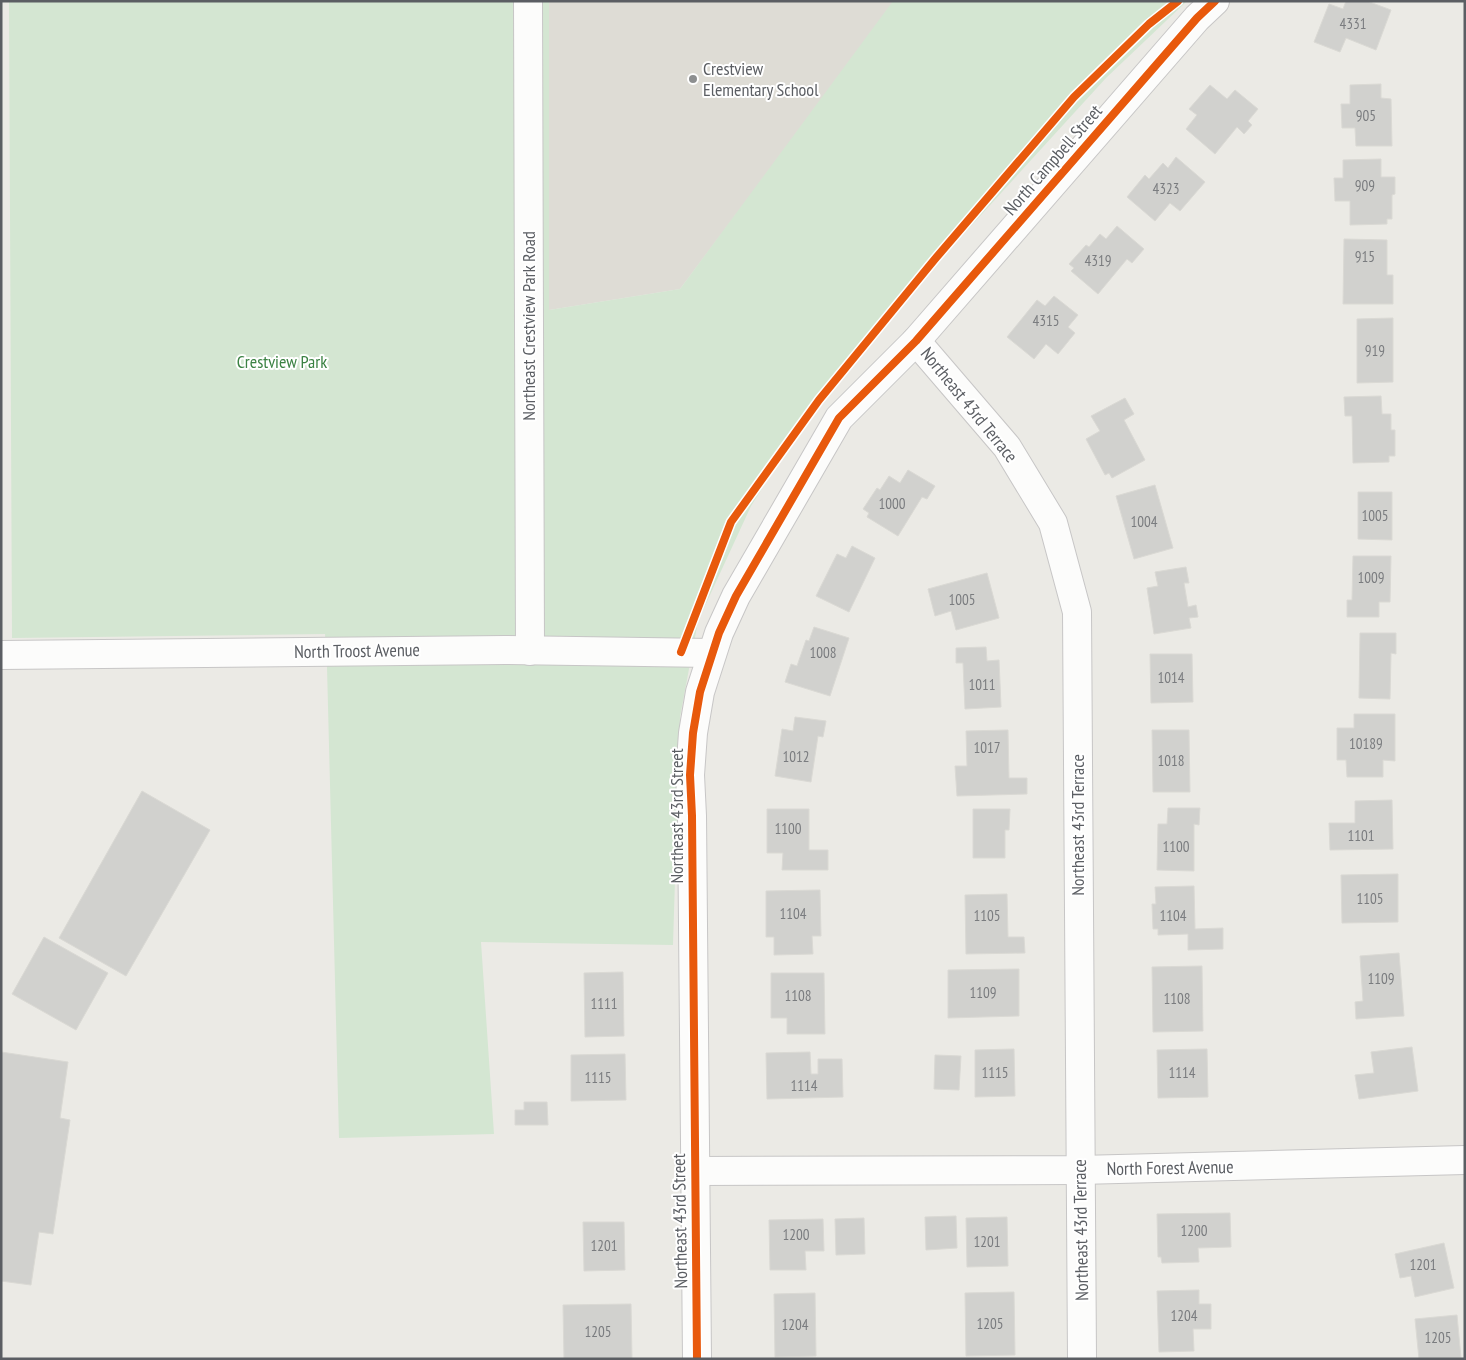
<svg xmlns="http://www.w3.org/2000/svg" width="1466" height="1360" font-family="'PT Sans Narrow',sans-serif">
<style>
.education{fill:#dedcd5}
.green{fill:#d4e6d2}
.building{fill:#d1d1ce;stroke:#dad9d4}
.lines{fill:none;stroke-linecap:round;stroke-linejoin:round}
.minor-casing{stroke:#c7c6c6;stroke-width:30}
.minor{stroke:#fcfcfb;stroke-width:28}
.cycleway-casing{stroke:#fff;stroke-width:11}
.cycleway{stroke:#e8590c;stroke-width:8}
.poi-dot{fill:#8d8f90;stroke:#fff;stroke-width:2}
.labels{text-anchor:middle;stroke-width:4;stroke-linejoin:round;paint-order:stroke}
.number-label{font-size:15px;fill:#7a7c7f}
.poi-label{font-size:18px;fill:#5b5e63;stroke:#fff;text-anchor:start}
.street-label{font-size:18px;fill:#5b5e63;stroke:#fff}
.park-label{font-size:18px;fill:#3b8243;stroke:#fff}
</style>
<rect width="100%" height="100%" fill="#ebeae5"/>
<!-- education -->
<path class="education" d="M 549,1 L 896,1 L 680,289 L 549,310 Z"/>
<!-- green -->
<path class="green" d="M 9,1 L 549,1 L 549,310 L 680,289 L 893,1 L 1187,1 L 1106,78 L 833,377 L 751,506 L 698,621 L 680,717 L 673,945 L 481,942 L 494,1134 L 339,1138 L 327,667 L 325,634 L 12,638 Z"/>
<!-- building -->
<g class="building">
<path d="M 1346,1 L 1367,1 L 1391,10 L 1376,50 L 1346,38 L 1340,52 L 1314,42 L 1329,4 L 1343,9 Z"/>
<path d="M 1381,84 L 1381,98 L 1391,99 L 1392,146 L 1356,146 L 1355,128 L 1342,128 L 1341,104 L 1350,104 L 1350,85 Z"/>
<path d="M 1210,85 L 1227,99 L 1235,90 L 1258,109 L 1248,121 L 1252,125 L 1244,134 L 1237,127 L 1215,154 L 1186,129 L 1197,115 L 1189,109 Z"/>
<path d="M 1176,157 L 1205,182 L 1180,211 L 1170,203 L 1155,221 L 1127,197 L 1145,175 L 1149,179 L 1163,163 L 1168,168 Z"/>
<path d="M 1381,159 L 1381,177 L 1395,177 L 1395,194 L 1392,195 L 1392,219 L 1387,219 L 1387,224 L 1350,225 L 1350,201 L 1335,201 L 1334,178 L 1343,178 L 1343,160 Z"/>
<path d="M 1117,226 L 1144,249 L 1132,263 L 1127,259 L 1098,294 L 1071,271 L 1074,268 L 1069,264 L 1086,245 L 1089,247 L 1100,234 L 1106,239 Z"/>
<path d="M 1344,239 L 1387,240 L 1387,275 L 1393,275 L 1393,304 L 1343,304 Z"/>
<path d="M 1054,296 L 1078,315 L 1068,327 L 1075,333 L 1058,354 L 1046,344 L 1034,359 L 1007,337 L 1037,300 L 1045,306 Z"/>
<path d="M 1393,318 L 1393,382 L 1357,383 L 1357,319 Z"/>
<path d="M 1381,396 L 1382,414 L 1391,414 L 1391,430 L 1395,430 L 1395,456 L 1389,456 L 1389,462 L 1353,463 L 1352,416 L 1345,416 L 1344,397 Z"/>
<path d="M 1125,398 L 1134,414 L 1124,420 L 1145,460 L 1112,478 L 1109,473 L 1105,475 L 1086,439 L 1100,431 L 1091,416 Z"/>
<path d="M 908,470 L 935,486 L 927,499 L 922,497 L 898,536 L 867,517 L 869,513 L 863,509 L 877,488 L 880,490 L 889,476 L 900,483 Z"/>
<path d="M 1155,485 L 1173,548 L 1134,559 L 1116,496 Z"/>
<path d="M 1358,492 L 1392,492 L 1392,540 L 1358,539 Z"/>
<path d="M 852,546 L 875,558 L 849,612 L 816,596 L 837,554 L 846,558 Z"/>
<path d="M 1353,556 L 1391,556 L 1390,602 L 1379,602 L 1379,617 L 1347,617 L 1347,600 L 1352,600 Z"/>
<path d="M 1186,567 L 1189,583 L 1184,583 L 1188,607 L 1196,605 L 1198,617 L 1189,618 L 1191,628 L 1154,634 L 1147,588 L 1158,586 L 1155,572 Z"/>
<path d="M 987,573 L 999,618 L 956,630 L 951,611 L 935,616 L 928,589 Z"/>
<path d="M 814,627 L 849,638 L 830,696 L 785,682 L 791,664 L 797,666 L 806,640 L 809,641 Z"/>
<path d="M 1360,633 L 1396,633 L 1396,654 L 1391,653 L 1390,699 L 1359,698 Z"/>
<path d="M 986,647 L 987,661 L 999,660 L 1001,707 L 965,709 L 963,663 L 956,663 L 956,648 Z"/>
<path d="M 1150,654 L 1192,654 L 1193,702 L 1151,703 Z"/>
<path d="M 1354,714 L 1395,714 L 1395,761 L 1383,760 L 1383,777 L 1347,777 L 1346,760 L 1337,760 L 1337,728 L 1354,728 Z"/>
<path d="M 795,717 L 826,721 L 823,737 L 818,736 L 811,782 L 775,776 L 782,729 L 793,731 Z"/>
<path d="M 1008,730 L 1009,778 L 1027,778 L 1027,794 L 957,796 L 955,766 L 967,766 L 966,731 Z"/>
<path d="M 1152,730 L 1189,730 L 1190,792 L 1153,792 Z"/>
<path d="M 142,791 L 210,830 L 126,976 L 59,938 Z"/>
<path d="M 1392,800 L 1393,849 L 1330,850 L 1329,823 L 1355,823 L 1355,801 Z"/>
<path d="M 1168,808 L 1200,808 L 1199,825 L 1194,824 L 1194,871 L 1157,870 L 1158,824 L 1167,824 Z"/>
<path d="M 767,809 L 809,809 L 809,850 L 828,850 L 828,870 L 782,870 L 783,853 L 767,853 Z"/>
<path d="M 973,809 L 1010,809 L 1009,830 L 1005,830 L 1005,858 L 973,858 Z"/>
<path d="M 1398,874 L 1398,922 L 1342,923 L 1341,875 Z"/>
<path d="M 1194,886 L 1195,929 L 1223,928 L 1223,949 L 1188,950 L 1188,934 L 1158,935 L 1158,929 L 1153,929 L 1152,904 L 1156,904 L 1155,887 Z"/>
<path d="M 820,890 L 821,936 L 812,936 L 813,954 L 774,955 L 774,937 L 766,937 L 766,891 Z"/>
<path d="M 1007,894 L 1008,937 L 1024,937 L 1025,953 L 966,954 L 965,895 Z"/>
<path d="M 44,937 L 108,973 L 76,1030 L 12,994 Z"/>
<path d="M 1399,953 L 1404,1016 L 1356,1019 L 1355,1002 L 1363,1001 L 1360,956 Z"/>
<path d="M 1202,966 L 1203,1031 L 1153,1032 L 1152,967 Z"/>
<path d="M 1019,969 L 1019,1016 L 948,1018 L 948,970 Z"/>
<path d="M 623,972 L 624,1036 L 585,1037 L 584,973 Z"/>
<path d="M 771,973 L 824,973 L 825,1034 L 787,1034 L 787,1018 L 771,1018 Z"/>
<path d="M 1412,1047 L 1418,1091 L 1359,1099 L 1355,1075 L 1374,1073 L 1371,1052 Z"/>
<path d="M 1014,1049 L 1015,1096 L 975,1097 L 975,1050 Z"/>
<path d="M 1207,1049 L 1208,1097 L 1158,1098 L 1157,1050 Z"/>
<path d="M 1,1052 L 68,1062 L 60,1118 L 70,1120 L 53,1234 L 39,1232 L 31,1285 L 1,1281 Z"/>
<path d="M 810,1052 L 811,1074 L 818,1074 L 818,1059 L 842,1059 L 843,1097 L 767,1099 L 766,1053 Z"/>
<path d="M 625,1054 L 626,1100 L 571,1101 L 571,1055 Z"/>
<path d="M 935,1055 L 961,1056 L 959,1090 L 934,1089 Z"/>
<path d="M 524,1102 L 547,1102 L 548,1125 L 515,1125 L 515,1110 L 524,1110 Z"/>
<path d="M 1230,1213 L 1231,1247 L 1198,1248 L 1199,1262 L 1162,1263 L 1161,1257 L 1158,1257 L 1157,1214 Z"/>
<path d="M 956,1216 L 957,1248 L 926,1250 L 925,1217 Z"/>
<path d="M 1007,1217 L 1008,1266 L 967,1267 L 966,1218 Z"/>
<path d="M 864,1218 L 865,1254 L 836,1255 L 835,1219 Z"/>
<path d="M 823,1219 L 824,1251 L 805,1251 L 806,1270 L 770,1270 L 769,1220 Z"/>
<path d="M 583,1222 L 624,1222 L 625,1270 L 584,1271 Z"/>
<path d="M 1444,1243 L 1454,1288 L 1415,1297 L 1411,1276 L 1400,1278 L 1395,1254 Z"/>
<path d="M 1199,1290 L 1199,1304 L 1211,1304 L 1211,1329 L 1193,1329 L 1194,1351 L 1159,1352 L 1157,1291 Z"/>
<path d="M 1014,1292 L 1015,1355 L 966,1356 L 965,1293 Z"/>
<path d="M 815,1293 L 816,1356 L 775,1357 L 774,1294 Z"/>
<path d="M 631,1304 L 632,1359 L 564,1359 L 563,1305 Z"/>
<path d="M 1457,1315 L 1461,1358 L 1419,1359 L 1415,1319 Z"/>
</g>
<g class="lines">
<defs>
<g id="minor">
<path d="M 528,1 L 530,651"/>
<path d="M 916,341 L 1007,447 L 1053,523 L 1077,612 L 1082,1359"/>
<path d="M 1,655 L 505,650 L 712,653"/>
<path d="M 695,1171 L 1080,1170 L 1465,1160"/>
<path d="M 697,1359 L 692,816 L 690,775 L 693,733 L 700,692 L 719,633 L 736,596 L 839,418 L 916,341 L 1197,18 L 1215,1"/>
</g>
</defs>
<!-- minor casing -->
<use href="#minor" class="minor-casing"/>
<!-- minor -->
<use href="#minor" class="minor"/>
<defs>
<g id="cycleway">
<path d="M 681,652 L 731,522 L 819,400 L 935,259 L 1074,97 L 1149,24 L 1178,1"/>
<path d="M 697,1359 L 692,816 L 690,775 L 693,733 L 700,692 L 719,633 L 736,596 L 839,418 L 916,341 L 1197,18 L 1215,1"/>
</g>
</defs>
<!-- cycleway casing -->
<use href="#cycleway" class="cycleway-casing"/>
<!-- cycleway -->
<use href="#cycleway" class="cycleway"/>
</g>
<!-- markers -->
<circle class="poi-dot" cx="693" cy="79" r="5"/>
<g class="labels">
<!-- number labels -->
<g class="number-label">
<text x="1353" y="29">4331</text>
<text x="1366" y="121">905</text>
<text x="1365" y="191">909</text>
<text x="1166" y="194">4323</text>
<text x="1365" y="262">915</text>
<text x="1098" y="266">4319</text>
<text x="1046" y="326">4315</text>
<text x="1375" y="356">919</text>
<text x="892" y="509">1000</text>
<text x="1375" y="521">1005</text>
<text x="1144" y="527">1004</text>
<text x="1371" y="583">1009</text>
<text x="962" y="605">1005</text>
<text x="823" y="658">1008</text>
<text x="1171" y="683">1014</text>
<text x="982" y="690">1011</text>
<text x="1366" y="749">10189</text>
<text x="987" y="753">1017</text>
<text x="796" y="762">1012</text>
<text x="1171" y="766">1018</text>
<text x="788" y="834">1100</text>
<text x="1361" y="841">1101</text>
<text x="1176" y="852">1100</text>
<text x="1370" y="904">1105</text>
<text x="793" y="919">1104</text>
<text x="987" y="921">1105</text>
<text x="1173" y="921">1104</text>
<text x="1381" y="984">1109</text>
<text x="983" y="998">1109</text>
<text x="798" y="1001">1108</text>
<text x="1177" y="1004">1108</text>
<text x="604" y="1009">1111</text>
<text x="995" y="1078">1115</text>
<text x="1182" y="1078">1114</text>
<text x="598" y="1083">1115</text>
<text x="804" y="1091">1114</text>
<text x="1194" y="1236">1200</text>
<text x="796" y="1240">1200</text>
<text x="987" y="1247">1201</text>
<text x="604" y="1251">1201</text>
<text x="1423" y="1270">1201</text>
<text x="1184" y="1321">1204</text>
<text x="990" y="1329">1205</text>
<text x="795" y="1330">1204</text>
<text x="598" y="1337">1205</text>
<text x="1438" y="1343">1205</text>
</g>
<!-- poi labels -->
<g class="poi-label">
<text x="703" y="75">Crestview<tspan x="703" dy="21">Elementary School</tspan></text>
</g>
<!-- street labels -->
<g class="street-label">
<text transform="translate(1053 160) rotate(-49)" y="6">North Campbell Street</text>
<text transform="translate(529 326) rotate(-90)" y="6">Northeast Crestview Park Road</text>
<text transform="translate(969 405) rotate(51)" y="6">Northeast 43rd Terrace</text>
<text transform="translate(357 651) rotate(-1)" y="6">North Troost Avenue</text>
<text transform="translate(677 816) rotate(-90)" y="6">Northeast 43rd Street</text>
<text transform="translate(1078 825) rotate(-90)" y="6">Northeast 43rd Terrace</text>
<text transform="translate(1170 1168) rotate(-1)" y="6">North Forest Avenue</text>
<text transform="translate(680 1221) rotate(-91)" y="6">Northeast 43rd Street</text>
<text transform="translate(1081 1230) rotate(-91)" y="6">Northeast 43rd Terrace</text>
</g>
<!-- park labels -->
<g class="park-label">
<text x="282" y="368">Crestview Park</text>
</g>
</g>
<!-- border -->
<rect width="1466" height="1360" fill="none" stroke="#5b5e63" stroke-width="5"/>
</svg>
